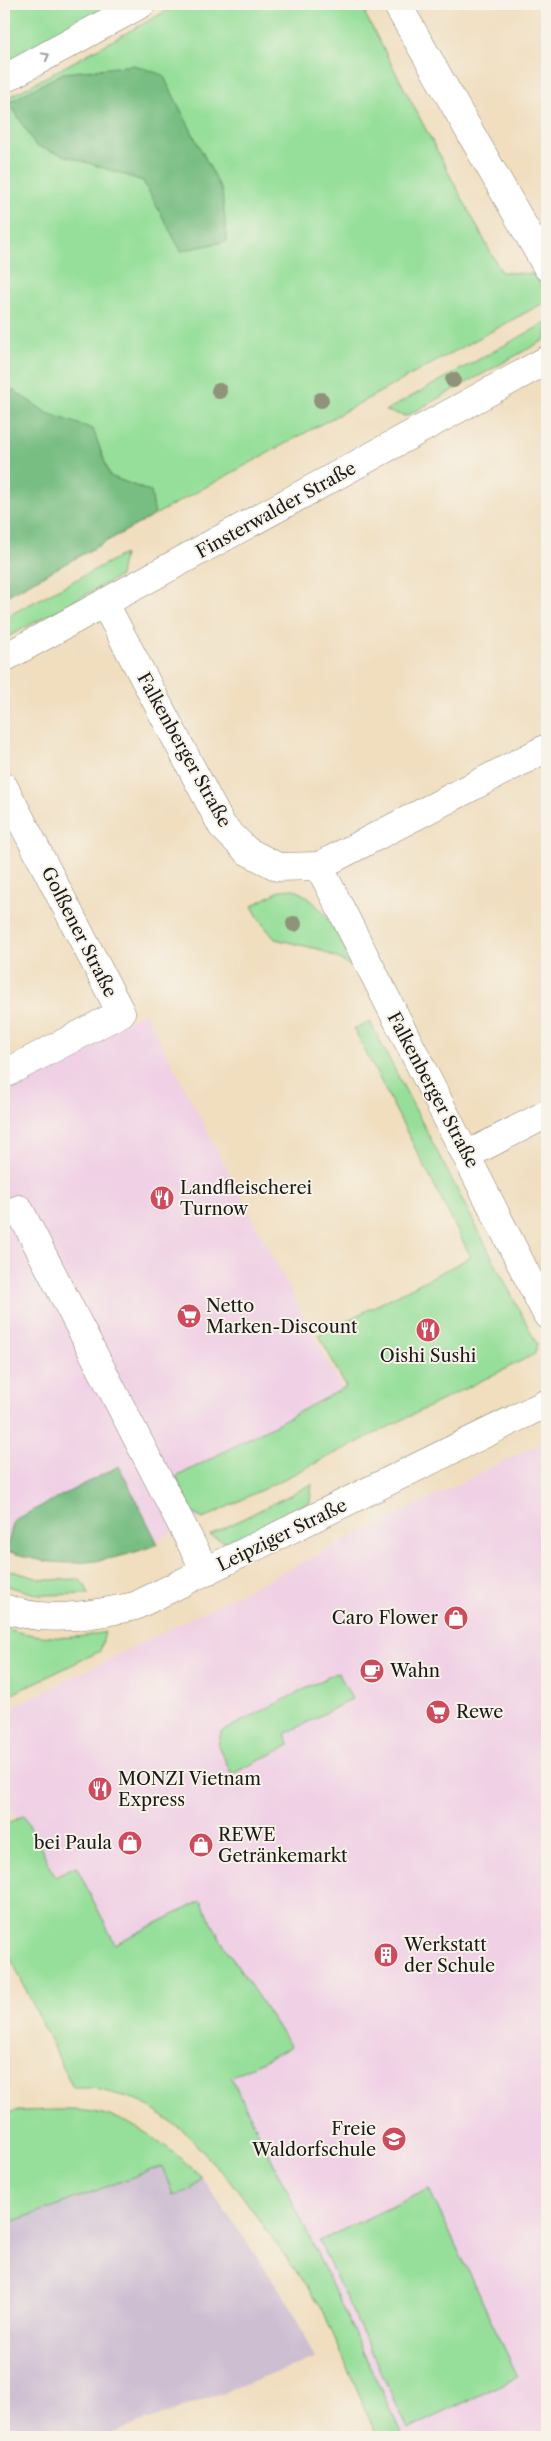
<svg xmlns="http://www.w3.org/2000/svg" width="551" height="2441" font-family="'Libre Caslon Text',serif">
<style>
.built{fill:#f0d0e5}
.industrial{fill:#cebed2}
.green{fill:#96df9a;stroke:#597e5b}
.forest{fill:#78be82;stroke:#4a6d4f}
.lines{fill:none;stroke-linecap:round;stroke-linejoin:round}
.minor-casing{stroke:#867d6e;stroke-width:29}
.minor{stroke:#fff;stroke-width:28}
.tree{fill:#90937a}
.oneway{stroke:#999}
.labels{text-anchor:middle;stroke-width:4;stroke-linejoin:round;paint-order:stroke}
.street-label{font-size:18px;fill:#1c1c1c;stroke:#f7f3e8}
.poi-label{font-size:18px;fill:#1c1c1c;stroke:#f7f3e8;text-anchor:start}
</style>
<rect width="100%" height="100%" fill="#f7f3e8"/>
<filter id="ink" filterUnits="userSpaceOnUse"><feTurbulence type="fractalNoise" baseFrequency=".02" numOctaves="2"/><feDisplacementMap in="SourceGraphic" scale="10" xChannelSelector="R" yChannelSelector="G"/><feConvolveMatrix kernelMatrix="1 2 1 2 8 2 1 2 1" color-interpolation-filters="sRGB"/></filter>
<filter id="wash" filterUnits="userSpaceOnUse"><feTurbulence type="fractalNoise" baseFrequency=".0096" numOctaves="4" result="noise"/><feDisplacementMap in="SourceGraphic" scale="20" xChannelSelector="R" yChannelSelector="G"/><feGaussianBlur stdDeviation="1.12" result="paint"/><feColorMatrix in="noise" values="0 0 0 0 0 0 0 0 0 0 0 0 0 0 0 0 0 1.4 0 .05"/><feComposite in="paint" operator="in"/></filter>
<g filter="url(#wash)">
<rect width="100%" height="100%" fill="#f0debf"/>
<!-- built -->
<g class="built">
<path d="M 145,1012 L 366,1435 L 153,1542 L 4,1548 L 4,1086 Z"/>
<path d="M 547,1440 L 547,2437 L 377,2437 L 322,2308 L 106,1998 L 4,1793 L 4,1712 Z"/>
</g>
<!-- industrial -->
<path class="industrial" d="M 168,2153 L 201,2176 L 290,2305 L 315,2359 L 102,2437 L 10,2437 L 4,2432 L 4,2212 Z"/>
<!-- green -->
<g class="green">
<path d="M 4,4 L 117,4 L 4,66 Z"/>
<path d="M 179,4 L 383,4 L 365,14 L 501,272 L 535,274 L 547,297 L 547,301 L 4,597 L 4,100 Z"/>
<path d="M 547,322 L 546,339 L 406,416 L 385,411 Z"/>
<path d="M 124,554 L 120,576 L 4,639 L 4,618 Z"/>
<path d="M 294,889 C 328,906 339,939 357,971 L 339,959 L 318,949 L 275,939 L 261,922 L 252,906 L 281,890 Z"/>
<path d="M 370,1022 L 537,1344 L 535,1354 L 203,1519 L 194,1514 L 176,1477 L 346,1387 L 319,1335 L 471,1257 L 354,1029 Z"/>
<path d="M 312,1484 L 310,1502 L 229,1544 L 210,1535 Z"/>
<path d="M 4,1569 L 44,1580 L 79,1579 L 85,1585 L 89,1594 L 39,1595 L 4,1585 Z"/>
<path d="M 4,1628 C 36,1638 72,1641 105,1632 L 100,1651 L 4,1698 Z"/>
<path d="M 338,1672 L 352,1699 L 285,1734 L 290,1745 L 232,1774 L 218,1746 L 221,1732 Z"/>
<path d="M 24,1815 L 55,1876 L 76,1866 L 115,1944 L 201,1901 L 220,1939 L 291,2047 L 231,2077 L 301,2219 L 402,2435 L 377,2437 L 322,2308 L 238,2190 L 183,2130 L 138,2100 L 93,2088 L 73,2088 L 4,1944 L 4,1826 Z"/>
<path d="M 16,2111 C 41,2111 69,2108 93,2112 C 137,2120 169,2148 201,2176 L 191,2190 L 173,2195 L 162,2166 L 4,2225 L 4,2114 Z"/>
<path d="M 429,2189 L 518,2377 L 408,2429 L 319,2241 Z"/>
</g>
<!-- forest -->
<g class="forest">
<path d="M 134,65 L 163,75 L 222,191 L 227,241 L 181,251 L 143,181 L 36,146 L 9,102 L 63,73 Z"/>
<path d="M 4,384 L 47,413 L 93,429 L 110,476 L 151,492 L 155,515 L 4,597 Z"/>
<path d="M 119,1466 L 158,1544 C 123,1558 82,1567 44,1561 C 31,1559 18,1554 6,1551 L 14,1520 Z"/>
</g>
</g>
<g filter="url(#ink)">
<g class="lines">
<defs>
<g id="minor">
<path d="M 397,4 L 547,267"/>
<path d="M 4,79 L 141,4"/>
<path d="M 105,604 L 222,826 L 247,851 L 278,867 L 319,866 L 547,1315"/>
<path d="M 4,658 L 547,360"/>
<path d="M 4,787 L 121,1013 L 4,1074"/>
<path d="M 319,866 L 547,748"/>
<path d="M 467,1155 L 547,1114"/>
<path d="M 4,1216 L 19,1209 L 206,1572"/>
<path d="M 4,1608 C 44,1624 93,1615 135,1606 L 547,1403"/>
</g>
</defs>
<!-- minor casing -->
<use href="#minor" class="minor-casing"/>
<!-- minor -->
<use href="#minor" class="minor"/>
</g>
<!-- trees -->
<g class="tree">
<circle cx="453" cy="380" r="8"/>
<circle cx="219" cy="391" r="8"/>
<circle cx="321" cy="400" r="8"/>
<circle cx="294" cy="924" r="8"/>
</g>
<!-- one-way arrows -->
<defs><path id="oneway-chevron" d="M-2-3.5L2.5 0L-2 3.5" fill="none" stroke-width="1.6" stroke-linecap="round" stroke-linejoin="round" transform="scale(1.25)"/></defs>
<use class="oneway" href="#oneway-chevron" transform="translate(46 56) rotate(-29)"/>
</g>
<!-- icons -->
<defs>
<symbol id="restaurant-disc" viewBox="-11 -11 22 22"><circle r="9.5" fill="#d1495b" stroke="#f7f3e8"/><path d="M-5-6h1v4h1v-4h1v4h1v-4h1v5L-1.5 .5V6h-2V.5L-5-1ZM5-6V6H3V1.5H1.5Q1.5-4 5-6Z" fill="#fff"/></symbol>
<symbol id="supermarket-disc" viewBox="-11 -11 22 22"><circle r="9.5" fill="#d1495b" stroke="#f7f3e8"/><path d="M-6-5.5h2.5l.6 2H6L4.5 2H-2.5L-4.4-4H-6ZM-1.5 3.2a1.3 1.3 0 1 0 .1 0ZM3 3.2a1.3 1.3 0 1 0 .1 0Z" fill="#fff"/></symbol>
<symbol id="shop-disc" viewBox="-11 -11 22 22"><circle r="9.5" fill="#d1495b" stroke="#f7f3e8"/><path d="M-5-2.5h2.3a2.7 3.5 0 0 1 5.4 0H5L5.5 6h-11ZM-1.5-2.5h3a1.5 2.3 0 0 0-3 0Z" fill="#fff"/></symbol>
<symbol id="cafe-disc" viewBox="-11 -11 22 22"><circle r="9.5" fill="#d1495b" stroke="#f7f3e8"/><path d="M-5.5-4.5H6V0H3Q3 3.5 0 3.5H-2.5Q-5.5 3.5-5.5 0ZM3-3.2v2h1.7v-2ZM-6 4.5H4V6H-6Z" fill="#fff"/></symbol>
<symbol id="building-disc" viewBox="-11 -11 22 22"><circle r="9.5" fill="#d1495b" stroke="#f7f3e8"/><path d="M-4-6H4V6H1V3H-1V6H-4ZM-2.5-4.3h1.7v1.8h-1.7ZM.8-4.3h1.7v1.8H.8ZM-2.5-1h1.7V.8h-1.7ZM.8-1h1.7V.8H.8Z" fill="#fff"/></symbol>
<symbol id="school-disc" viewBox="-11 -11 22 22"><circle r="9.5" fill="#d1495b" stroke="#f7f3e8"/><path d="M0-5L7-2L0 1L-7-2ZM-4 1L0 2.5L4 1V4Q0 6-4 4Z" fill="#fff"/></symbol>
</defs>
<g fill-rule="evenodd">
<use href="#restaurant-disc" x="148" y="1184" width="28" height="28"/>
<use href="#supermarket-disc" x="175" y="1302" width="28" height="28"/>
<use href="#restaurant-disc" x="414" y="1316" width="28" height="28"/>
<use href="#shop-disc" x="442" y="1604" width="28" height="28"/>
<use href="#cafe-disc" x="358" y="1657" width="28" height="28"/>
<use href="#supermarket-disc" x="424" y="1698" width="28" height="28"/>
<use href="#restaurant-disc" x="86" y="1775" width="28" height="28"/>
<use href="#shop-disc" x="116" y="1829" width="28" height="28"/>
<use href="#shop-disc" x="187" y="1831" width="28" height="28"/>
<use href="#building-disc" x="372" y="1941" width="28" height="28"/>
<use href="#school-disc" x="380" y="2125" width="28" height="28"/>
</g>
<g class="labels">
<!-- street labels -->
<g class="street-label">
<text transform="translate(276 510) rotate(-29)" y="6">Finsterwalder Straße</text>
<text transform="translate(184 750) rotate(61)" y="6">Falkenberger Straße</text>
<text transform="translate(79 932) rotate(63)" y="6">Golßener Straße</text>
<text transform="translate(433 1090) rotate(62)" y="6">Falkenberger Straße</text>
<text transform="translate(282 1535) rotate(-26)" y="6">Leipziger Straße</text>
</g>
<!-- poi labels -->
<g class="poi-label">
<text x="180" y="1194">Landfleischerei<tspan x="180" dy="21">Turnow</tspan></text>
<text x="206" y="1312">Netto<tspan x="206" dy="21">Marken-Discount</tspan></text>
<text x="428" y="1362" text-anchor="middle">Oishi Sushi</text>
<text x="438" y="1624" text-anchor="end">Caro Flower</text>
<text x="390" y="1677">Wahn</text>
<text x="456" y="1718">Rewe</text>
<text x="118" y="1785">MONZI Vietnam<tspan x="118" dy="21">Express</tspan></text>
<text x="218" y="1841">REWE<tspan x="218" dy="21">Getränkemarkt</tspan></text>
<text x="112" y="1849" text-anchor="end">bei Paula</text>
<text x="404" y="1951">Werkstatt<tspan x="404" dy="21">der Schule</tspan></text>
<text x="376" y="2135" text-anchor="end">Freie<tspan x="376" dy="21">Waldorfschule</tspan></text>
</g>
</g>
<!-- margin -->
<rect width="551" height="2441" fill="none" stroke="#f7f3e8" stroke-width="20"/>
</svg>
